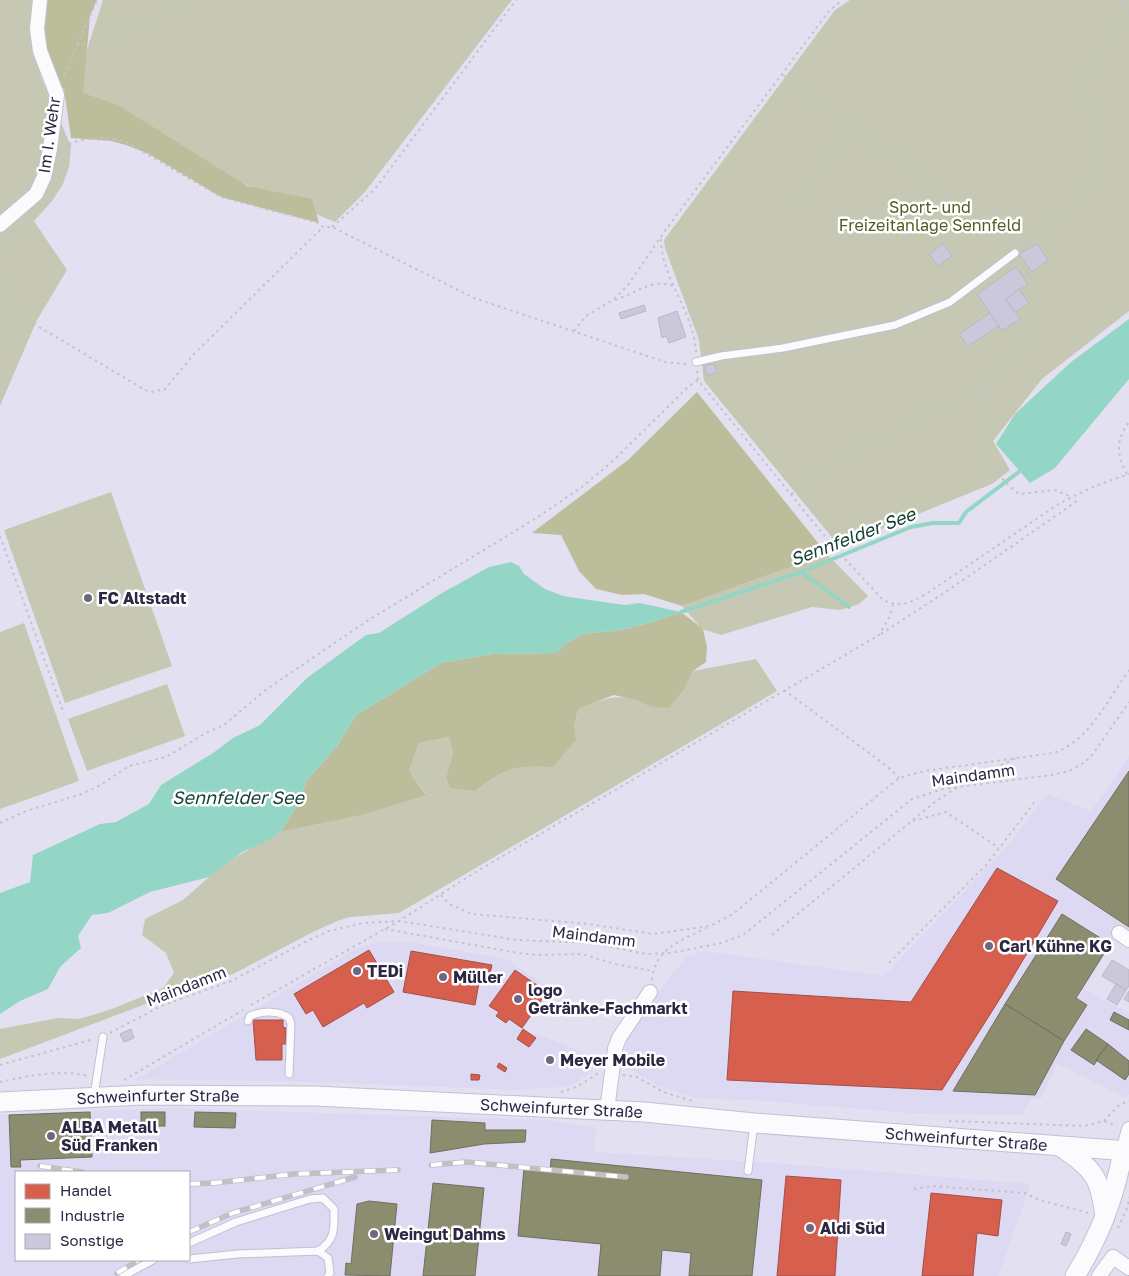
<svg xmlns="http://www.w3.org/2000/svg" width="1129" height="1276" font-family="'Golos Text',sans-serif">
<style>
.built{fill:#ddd9f2;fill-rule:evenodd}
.green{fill:#c6c8b3}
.forest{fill:#bcbe9b}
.water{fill:#94d6c6}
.shops{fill:#d6604d;stroke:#a34f4a}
.industry{fill:#8c8c6e;stroke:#6f6e61}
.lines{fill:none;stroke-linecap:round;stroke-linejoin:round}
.stream{stroke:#94d6c6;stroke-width:4}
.building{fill:#cbc8dc;stroke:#b9b6c9}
.lane-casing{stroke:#c2bfd3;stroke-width:9}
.street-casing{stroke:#c2bfd3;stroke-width:16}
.secondary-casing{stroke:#c2bfd3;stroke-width:21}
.path{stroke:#c3c2ca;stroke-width:2;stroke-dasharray:2.5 4;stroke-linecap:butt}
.lane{stroke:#fbfafd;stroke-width:7}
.street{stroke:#fbfafd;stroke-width:14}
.secondary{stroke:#fbfafd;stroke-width:19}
.rail-casing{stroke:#c1c0c6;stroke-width:5.5}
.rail{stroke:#fff;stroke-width:4;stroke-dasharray:11;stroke-linecap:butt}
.poi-dot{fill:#6c687f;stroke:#fff;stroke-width:2}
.labels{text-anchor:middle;stroke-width:5;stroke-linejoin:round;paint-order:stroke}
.street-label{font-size:16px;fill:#2c2742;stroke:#fff}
.park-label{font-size:16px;fill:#565920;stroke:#fff}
.poi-label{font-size:16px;font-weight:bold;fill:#2c2742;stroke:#fff;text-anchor:start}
.water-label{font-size:18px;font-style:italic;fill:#133f33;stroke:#fff}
</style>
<rect width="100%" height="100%" fill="#e3e1f1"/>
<!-- built -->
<g class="built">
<path d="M 1129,756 L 1129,949 L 1115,940 L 1084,989 L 1129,1013 L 1129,1094 L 1126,1098 L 1057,1064 L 1041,1099 L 1031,1098 L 1022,1115 L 910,1113 L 766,1101 L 696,1098 L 657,1085 L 627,1067 L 625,1048 L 629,1035 L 668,979 L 687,957 L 704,951 L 884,976 L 1006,847 L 1047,794 L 1091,811 Z"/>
<path d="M 381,942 L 409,942 L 507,959 L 552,990 L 523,1029 L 599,1058 L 592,1071 L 576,1083 L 561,1087 L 514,1090 L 316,1082 L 137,1079 L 359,947 Z"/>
<path d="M 167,1108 L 549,1120 L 596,1128 L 594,1152 L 773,1163 L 1031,1184 L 998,1276 L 0,1276 L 0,1114 ZM 16,1172 L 189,1172 L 189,1260 L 16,1260 Z"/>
</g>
<!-- green -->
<g class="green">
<path d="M 0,0 L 33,0 L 29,27 L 40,75 L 71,146 L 69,167 L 63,184 L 52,201 L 34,221 L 67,270 L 37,320 L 0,406 Z"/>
<path d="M 103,0 L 512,0 L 364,193 L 335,222 L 194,163 L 73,94 Z"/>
<path d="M 850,0 L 1129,0 L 1129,311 L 1042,379 L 993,441 L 1010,470 L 992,484 L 839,546 L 704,381 L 699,340 L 665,248 L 664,240 L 835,10 Z"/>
<path d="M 111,492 L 172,666 L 65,703 L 4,530 Z"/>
<path d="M 827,554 L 868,596 L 859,604 L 840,610 L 812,607 L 721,635 L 702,629 L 682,606 Z"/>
<path d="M 24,623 L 79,781 L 0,809 L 0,632 Z"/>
<path d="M 756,659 L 777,691 L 399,913 L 350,917 L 337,921 L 313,932 L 233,974 L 167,996 L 0,1059 L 0,1029 L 58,1018 L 79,1019 L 112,1009 L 163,988 L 174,973 L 166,953 L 142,935 L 145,919 L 183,900 L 225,863 L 280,832 L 363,815 L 426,794 L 409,771 L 419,743 L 449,737 L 453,753 L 446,777 L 475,791 C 506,767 514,766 553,767 L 574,728 L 578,709 C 611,697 618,691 651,707 L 685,688 L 693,671 Z"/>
<path d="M 167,684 L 185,736 L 87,771 L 68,719 Z"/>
</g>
<!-- forest -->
<g class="forest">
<path d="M 40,0 L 97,0 L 90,16 L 83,93 L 118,105 L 247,186 L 312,199 L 319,223 L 221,197 L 149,154 L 126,145 L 111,141 L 71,138 L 64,89 L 48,73 Z"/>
<path d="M 697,392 L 827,554 L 682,606 L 644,594 L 622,595 L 596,589 L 579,571 L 561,535 L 532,533 L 628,460 Z"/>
<path d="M 681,612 L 703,629 L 707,647 L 706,662 L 693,671 L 685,688 L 669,708 L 651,707 L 635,700 L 614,695 L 578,709 L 574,728 L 576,740 L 553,767 C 514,766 506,767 475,791 L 450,788 L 446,777 L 453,753 L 449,737 L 419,743 L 409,771 L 426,795 L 363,815 L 280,832 L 297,806 L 307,780 L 337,746 L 356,715 L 441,663 L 492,654 L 556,653 C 581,627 594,635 624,629 C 644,625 662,619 681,612 Z"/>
</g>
<!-- water -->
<g class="water">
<path d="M 1129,319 L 1129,379 L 1055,468 L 1030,483 L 996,444 L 1015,414 L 1071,362 Z"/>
<path d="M 511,562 L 519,566 L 524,574 L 545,589 L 563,596 L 624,605 L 640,603 L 681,612 C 662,619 644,625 624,629 C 594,635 581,627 556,653 L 492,654 L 441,663 L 356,715 L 337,746 L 307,780 L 297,806 L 280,832 L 263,843 L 242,852 L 209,877 L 150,892 L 108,913 L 92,915 L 78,936 L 81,948 L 60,967 L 48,989 L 20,1001 L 0,1014 L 0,893 L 30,882 L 33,855 L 100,824 L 116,822 L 149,804 L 161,785 L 213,753 L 233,738 L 260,725 L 307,678 L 366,635 L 379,633 L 442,593 L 489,567 Z"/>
</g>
<!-- shops -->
<g class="shops">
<path d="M 997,868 L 1058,901 L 1001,997 L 942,1090 L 727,1080 L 733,991 L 911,1002 Z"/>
<path d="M 369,950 L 394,992 L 367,1008 L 364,1003 L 323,1027 L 313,1010 L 306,1014 L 294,994 Z"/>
<path d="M 411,951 L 492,965 L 489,978 L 480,977 L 475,1005 L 403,992 Z"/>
<path d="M 515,970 L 547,992 L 522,1028 L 509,1019 L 506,1023 L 496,1016 L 499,1012 L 489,1006 Z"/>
<path d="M 253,1020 L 283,1020 L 283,1027 L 286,1028 L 286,1044 L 282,1044 L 282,1060 L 256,1060 Z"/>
<path d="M 523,1029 L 536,1038 L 529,1047 L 517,1039 Z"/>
<path d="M 499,1063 L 507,1068 L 505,1072 L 497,1067 Z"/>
<path d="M 471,1074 L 480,1075 L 479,1080 L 471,1080 Z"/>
<path d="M 786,1176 L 841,1180 L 835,1276 L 777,1276 Z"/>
<path d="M 931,1193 L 1002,1200 L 998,1236 L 977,1233 L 973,1276 L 922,1276 Z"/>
</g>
<!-- industry -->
<g class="industry">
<path d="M 1129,771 L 1129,927 L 1056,879 Z"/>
<path d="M 1062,914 L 1110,944 L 1076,998 L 1087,1005 L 1064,1041 L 1005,1004 Z"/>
<path d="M 1005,1004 L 1064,1041 L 1035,1095 L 953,1091 Z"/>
<path d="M 1114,1012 L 1129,1020 L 1129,1030 L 1110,1020 Z"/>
<path d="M 1086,1029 L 1108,1044 L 1094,1065 L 1071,1050 Z"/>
<path d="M 1108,1044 L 1129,1061 L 1129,1074 L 1125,1080 L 1096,1060 Z"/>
<path d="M 90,1112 L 92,1157 L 20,1160 L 21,1167 L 11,1167 L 9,1115 Z"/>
<rect x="141" y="1112" width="24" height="14"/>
<path d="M 195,1112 L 236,1113 L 235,1128 L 194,1127 Z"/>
<path d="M 432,1120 L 485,1123 L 485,1130 L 526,1130 L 525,1142 L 484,1144 L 430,1153 Z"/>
<path d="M 551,1159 L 762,1180 L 752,1276 L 689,1276 L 691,1253 L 662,1250 L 660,1276 L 598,1276 L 601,1244 L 518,1236 L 524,1168 L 550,1171 Z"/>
<path d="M 433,1183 L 484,1188 L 475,1276 L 423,1276 Z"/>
<path d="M 369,1201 L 397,1204 L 390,1276 L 345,1275 L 346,1263 L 351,1264 L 357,1204 Z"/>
</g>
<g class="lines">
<!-- stream -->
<g class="stream">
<path d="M 801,572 L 849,607"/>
<path d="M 681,612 L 801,572 L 911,527 L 933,523 L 959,523 L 966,512 L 1020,471"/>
</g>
</g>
<!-- building -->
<g class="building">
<path d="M 943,244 L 952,256 L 938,266 L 929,254 Z"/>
<path d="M 1037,244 L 1048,260 L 1032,272 L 1019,254 Z"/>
<path d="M 1016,267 L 1028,284 L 1006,299 L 1020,319 L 1002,331 L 977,294 Z"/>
<path d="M 1019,289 L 1029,303 L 1015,312 L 1006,299 Z"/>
<path d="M 644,305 L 646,311 L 621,319 L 619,313 Z"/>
<path d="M 677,311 L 686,337 L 669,343 L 666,336 L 662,338 L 658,318 Z"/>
<path d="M 990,313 L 999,326 L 968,346 L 959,334 Z"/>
<path d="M 714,364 L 717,373 L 707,375 L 704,366 Z"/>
<path d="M 1112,960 L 1129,970 L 1129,986 L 1126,990 L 1102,976 Z"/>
<path d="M 1116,984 L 1126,990 L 1117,1005 L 1107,999 Z"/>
<path d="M 1129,991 L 1129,1002 L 1124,999 Z"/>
<path d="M 131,1029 L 134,1038 L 124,1042 L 120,1034 Z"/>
<path d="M 1066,1232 L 1071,1234 L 1066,1246 L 1061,1244 Z"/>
</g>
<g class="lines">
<defs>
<g id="lane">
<path d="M 696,362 L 721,356 L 783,348 L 895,325 L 950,302 L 1015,253"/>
<path d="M 248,1021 L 250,1016 C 262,1011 279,1010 289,1018 L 291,1024 L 289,1074"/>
<path d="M 94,1096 L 103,1037"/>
<path d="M 748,1171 L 754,1124"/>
<path d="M 189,1243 L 236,1222 L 310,1199 L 323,1198 L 334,1209 C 334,1228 336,1240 318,1251"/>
<path d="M 189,1259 L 238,1254 L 318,1251 L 328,1258 L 330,1273 L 328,1276"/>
<path d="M 123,1276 L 153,1260"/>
</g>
<g id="street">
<path d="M 0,225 L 36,194 L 44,177 L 50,149 L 57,95 L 40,51 L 37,29 L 40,0"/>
<path d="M 1119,933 L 1129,940"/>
<path d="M 607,1110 L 615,1049 L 619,1038 L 650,992"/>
<path d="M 1123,1151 L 1129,1129"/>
<path d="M 1099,1276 L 1113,1257 L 1129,1268"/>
</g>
<g id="secondary">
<path id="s1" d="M 0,1102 L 142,1095 L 315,1096 L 644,1112 L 754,1123 L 1129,1151"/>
<path d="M 1061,1147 C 1094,1170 1100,1176 1105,1217"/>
<path d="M 1075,1276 C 1100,1236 1115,1197 1123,1151"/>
</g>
</defs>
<!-- lane casing -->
<use href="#lane" class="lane-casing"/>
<!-- street casing -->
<use href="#street" class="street-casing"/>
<!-- secondary casing -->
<use href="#secondary" class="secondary-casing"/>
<!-- path -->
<g class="path">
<path d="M 1123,0 L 1128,14"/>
<path d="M 77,46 L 153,19 L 190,0"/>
<path d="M 64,75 L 97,0"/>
<path d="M 783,75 L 853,126"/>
<path d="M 63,147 C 83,137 102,136 124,141 L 221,197 L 319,223 L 323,227 L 332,227 L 474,298 L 665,362 L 686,364"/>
<path d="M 50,196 C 59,183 64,168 63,152"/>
<path d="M 795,207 L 853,126 L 999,233 L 1010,246"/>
<path d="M 332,227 L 375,189 L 516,0"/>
<path d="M 661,239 C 661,278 694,312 696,352"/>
<path d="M 0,246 L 41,208"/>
<path d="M 1022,247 C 1054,220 1093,197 1098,151 C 1099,143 1101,133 1098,125 C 1093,111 1080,93 1084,78 C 1091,57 1116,30 1129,12"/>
<path d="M 1020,261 C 1029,274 1039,288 1039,305 C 1037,333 1012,351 996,371 C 963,417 977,461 1019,494 L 1055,490 L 1071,497"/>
<path d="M 0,272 L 12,315"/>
<path d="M 615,300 C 634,294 658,275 676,288"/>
<path d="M 574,331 L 586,316 L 613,300 L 628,285 L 667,228 L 829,11 L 842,0"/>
<path d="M 0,335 L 12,316 L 26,319 L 145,390 L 151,392 L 165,389 L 194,354 L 323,227"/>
<path d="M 0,341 L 2,334"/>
<path d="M 697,371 L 698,380 L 831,544 L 883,600 C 900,608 910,603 926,594 L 1060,503 L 1095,486 L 1129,474"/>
<path d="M 1127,474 C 1116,454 1116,440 1129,422"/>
<path d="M 791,494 L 848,454 L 987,386"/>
<path d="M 0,536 L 64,714"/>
<path d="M 881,634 L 950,589 L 1080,499"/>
<path d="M 784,690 L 888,767 L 899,778"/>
<path d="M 913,821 L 946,812 L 999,848"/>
<path d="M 0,823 L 26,811 L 79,795 L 99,786 L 129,766 L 166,757 L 206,733 L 224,725 L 267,689 L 367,621 L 538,517 L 582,487 L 614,460 L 688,387 L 698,380"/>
<path d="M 41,851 L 43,857"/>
<path d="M 441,895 L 449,904 L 472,914 L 589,924 L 653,934 L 710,926 L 733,914 L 899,778 L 924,771 L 1053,753 C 1089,742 1108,699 1129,670"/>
<path d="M 385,929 L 518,953 L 538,955 L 582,954 L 615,964 L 653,971"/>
<path d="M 772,935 L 935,802 L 965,782 L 1016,758"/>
<path d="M 889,963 L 987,864 L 1037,799"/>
<path d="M 652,980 C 655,948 681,941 706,928"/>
<path d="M 251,1005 L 399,921 L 474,873 L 879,635 L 890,616 L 893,605"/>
<path d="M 110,1033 L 161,1006 L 231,981 L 311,939 L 329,931 L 363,923 L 399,921 L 517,940 L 592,943 L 646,954 L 671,953 L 721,943 L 743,935 L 753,927 L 912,799 L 943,789 L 1052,775 L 1069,771 L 1085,762 L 1093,754 L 1129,702"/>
<path d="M 0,1065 L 94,1039"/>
<path d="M 623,1075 L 637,1077 L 663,1092 L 693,1101"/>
<path d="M 124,1080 L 243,1010"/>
<path d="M 0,1082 C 27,1076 60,1069 88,1076"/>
<path d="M 561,1092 L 576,1087 L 599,1073"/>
<path d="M 949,1121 L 1085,1126 L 1104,1121 L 1117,1126"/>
<path d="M 1104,1121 L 1119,1105 L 1129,1101"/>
<path d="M 914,1189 L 932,1186 L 1025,1193 L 1039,1200 L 1089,1213"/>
<path d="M 1118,1228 L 1128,1206 L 1129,1197"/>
</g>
<!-- lane -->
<use href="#lane" class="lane"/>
<!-- street -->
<use href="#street" class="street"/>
<!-- secondary -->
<use href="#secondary" class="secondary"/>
<defs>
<g id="rail">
<path d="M 431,1165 L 466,1162 L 626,1177"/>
<path d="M 40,1166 L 82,1172"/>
<path d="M 189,1184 L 214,1183 L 294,1174 L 398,1170"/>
<path d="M 189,1232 L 233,1213 L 355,1177"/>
<path d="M 117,1273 L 139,1260"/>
</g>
</defs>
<!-- rail casing -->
<use href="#rail" class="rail-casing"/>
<!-- rail -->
<use href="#rail" class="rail"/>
</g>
<!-- markers -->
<g class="poi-dot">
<circle cx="88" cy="598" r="5"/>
<circle cx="989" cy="946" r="5"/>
<circle cx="357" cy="971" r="5"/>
<circle cx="443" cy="977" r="5"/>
<circle cx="518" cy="999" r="5"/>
<circle cx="550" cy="1060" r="5"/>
<circle cx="51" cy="1136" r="5"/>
<circle cx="810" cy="1228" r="5"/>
<circle cx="374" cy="1234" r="5"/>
</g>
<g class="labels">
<!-- street labels -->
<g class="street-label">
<text transform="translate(49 135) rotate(-82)" y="6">Im I. Wehr</text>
<text transform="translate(973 775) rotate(-8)" y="6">Maindamm</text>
<text transform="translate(594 936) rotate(7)" y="6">Maindamm</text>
<text transform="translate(186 986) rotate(-21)" y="6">Maindamm</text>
<text dy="6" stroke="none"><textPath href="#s1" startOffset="158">Schweinfurter Straße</textPath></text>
<text dy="6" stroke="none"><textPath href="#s1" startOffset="562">Schweinfurter Straße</textPath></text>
<text dy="6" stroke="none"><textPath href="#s1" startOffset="968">Schweinfurter Straße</textPath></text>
</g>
<!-- park labels -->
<g class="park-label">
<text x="930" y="213">Sport- und<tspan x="930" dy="18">Freizeitanlage Sennfeld</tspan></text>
</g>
<!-- poi labels -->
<g class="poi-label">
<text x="98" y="604">FC Altstadt</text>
<text x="999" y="952">Carl Kühne KG</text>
<text x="367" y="977">TEDi</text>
<text x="453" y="983">Müller</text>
<text x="528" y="996">logo<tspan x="528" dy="18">Getränke-Fachmarkt</tspan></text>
<text x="560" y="1066">Meyer Mobile</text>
<text x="61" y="1133">ALBA Metall<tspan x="61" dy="18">Süd Franken</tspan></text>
<text x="820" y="1234">Aldi Süd</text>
<text x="384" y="1240">Weingut Dahms</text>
</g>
<!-- water labels -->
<g class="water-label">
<text transform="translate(853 537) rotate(-21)" y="6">Sennfelder See</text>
<text x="238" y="804">Sennfelder See</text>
</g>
</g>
<!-- legend -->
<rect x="15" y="1171" width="175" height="90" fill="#ffffff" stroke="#aba9b3"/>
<rect x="25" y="1184" width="25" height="15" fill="#d6604d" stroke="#aba9b3"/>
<text x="60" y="1196" font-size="15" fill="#2c2742">Handel</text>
<rect x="25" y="1208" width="25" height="15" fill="#8c8c6e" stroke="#aba9b3"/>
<text x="60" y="1221" font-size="15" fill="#2c2742">Industrie</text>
<rect x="25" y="1234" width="25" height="15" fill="#cbc8dc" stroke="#aba9b3"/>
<text x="60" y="1246" font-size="15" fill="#2c2742">Sonstige</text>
</svg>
